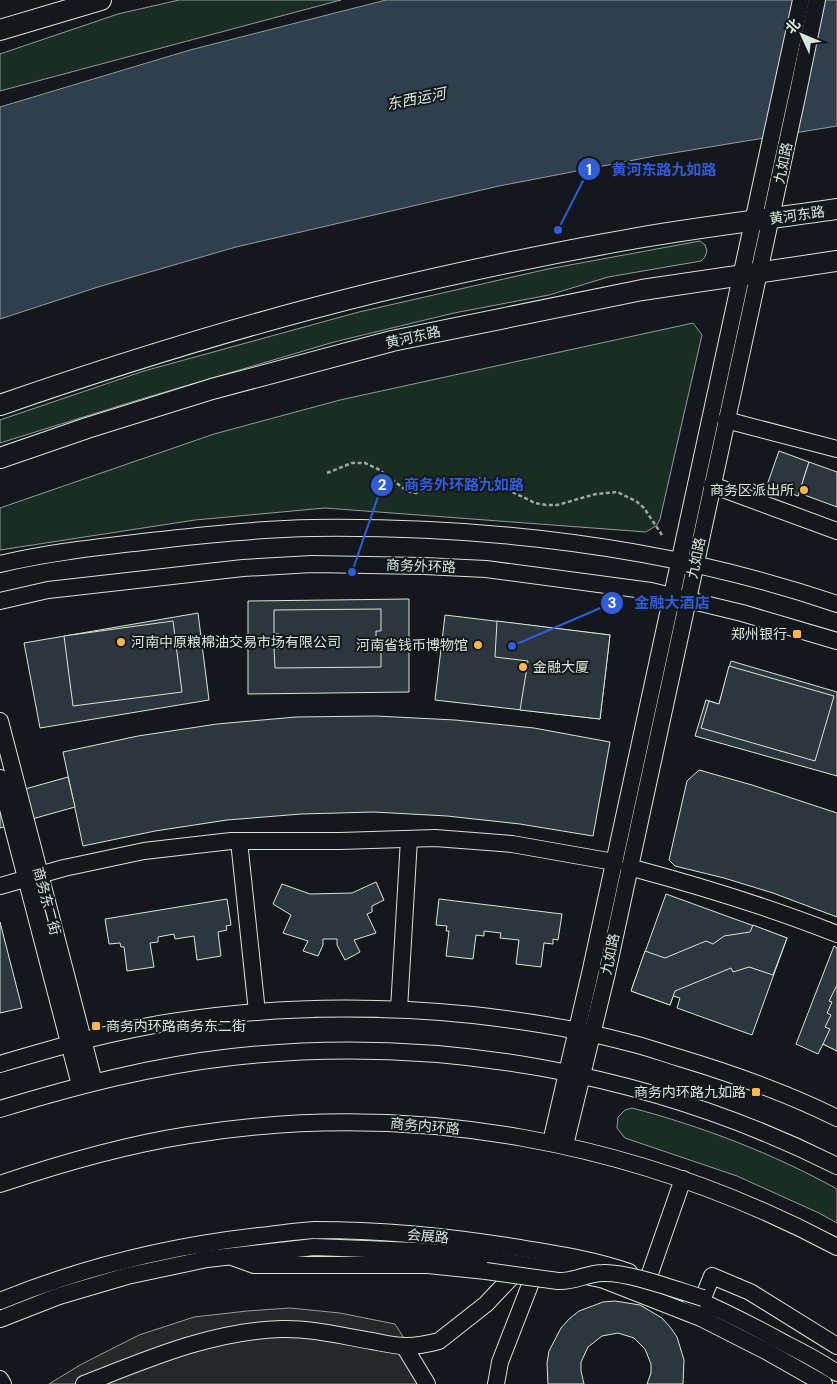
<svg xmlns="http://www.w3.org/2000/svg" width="837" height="1384" font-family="'DM Sans','Noto Sans SC',sans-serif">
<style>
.green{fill:#1a2d24;stroke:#939e99}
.parking{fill:#24282b;stroke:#939e99}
.water{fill:#2f3f4d;stroke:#939e99}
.building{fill:#2c363c;stroke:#d8e6dc}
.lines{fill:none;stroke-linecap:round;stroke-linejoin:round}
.minor-casing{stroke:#d8e6dc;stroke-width:18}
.major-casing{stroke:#d8e6dc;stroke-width:22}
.path{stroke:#9da8a2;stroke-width:2.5;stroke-dasharray:4 2.5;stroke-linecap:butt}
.minor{stroke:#14181c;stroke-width:16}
.major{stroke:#14181c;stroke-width:20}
.minor-bridge-casing{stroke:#d8e6dc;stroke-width:18;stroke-linecap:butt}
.minor-bridge{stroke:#14181c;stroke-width:16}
.poi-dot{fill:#ffb74d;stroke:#14181c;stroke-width:2}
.labels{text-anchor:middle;stroke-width:4;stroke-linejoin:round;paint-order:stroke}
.street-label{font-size:14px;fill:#d8e6dc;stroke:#14181c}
.poi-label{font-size:14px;fill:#d8e6dc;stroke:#14181c;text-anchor:end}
.water-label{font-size:15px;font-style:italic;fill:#d8e6dc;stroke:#14181c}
.leader{fill:none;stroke:#305dd8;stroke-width:2}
.callout-dot{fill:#305dd8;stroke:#14181c;stroke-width:2}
.mark-label{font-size:15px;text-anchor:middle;font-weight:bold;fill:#fff}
.callout-label{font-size:15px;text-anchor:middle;font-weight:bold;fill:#305dd8;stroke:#14181c;stroke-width:4;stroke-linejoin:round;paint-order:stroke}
</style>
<rect width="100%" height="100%" fill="#14181c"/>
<!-- green -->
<g class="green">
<path d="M 179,0 L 341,0 L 0,91 L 0,54 L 118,14 Z"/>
<path d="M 700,241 L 705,245 L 707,251 L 705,257 L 701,261 L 608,277 L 549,295 L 454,313 L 334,342 L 138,400 L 0,443 L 0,420 L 144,371 L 359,312 L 548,269 Z"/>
<path d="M 693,323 L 702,335 L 660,519 L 657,525 L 646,532 L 325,508 L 195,520 L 0,550 L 0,508 L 214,434 L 340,400 Z"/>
<path d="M 632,1108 C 701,1126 774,1154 837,1189 L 837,1223 L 819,1213 L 737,1176 L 625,1138 L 617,1128 L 618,1117 L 625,1110 Z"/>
</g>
<!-- parking -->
<path class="parking" d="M 290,1308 L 340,1313 L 395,1324 L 433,1384 L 49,1384 L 80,1365 L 139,1335 L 194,1317 L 247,1311 Z"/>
<!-- water -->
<path class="water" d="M 386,0 L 837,0 L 837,126 L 655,156 L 499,186 L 236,247 L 98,287 L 0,319 L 0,107 L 190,50 Z"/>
<!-- building -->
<g class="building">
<path d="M 779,451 L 809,462 L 798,496 L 767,485 Z"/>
<path d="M 809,462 L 837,472 L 837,507 L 799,493 Z"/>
<path d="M 409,599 L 409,692 L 248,694 L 248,601 Z"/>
<path d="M 381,609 L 381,631 L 376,631 L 376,646 L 381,646 L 381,667 L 275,668 L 274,649 L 279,649 L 279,634 L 274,634 L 274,610 Z"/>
<path d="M 198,613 L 209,700 L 40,728 L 24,643 Z"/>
<path d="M 445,615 L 610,635 L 600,719 L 435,700 Z"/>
<path d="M 173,621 L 182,692 L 73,706 L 64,636 Z"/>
<path d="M 497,621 L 610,635 L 600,719 L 520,710 L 528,661 L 495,657 Z"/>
<path d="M 731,661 L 837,692 L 837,776 L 695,736 L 706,700 L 719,704 Z"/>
<path d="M 729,666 L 834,696 L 815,761 L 701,728 L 709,701 L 719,704 Z"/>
<path d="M 376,716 L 455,720 L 534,728 L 610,742 L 593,836 L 520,824 L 447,816 L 374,812 L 301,814 L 227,820 L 155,831 L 83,846 L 63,752 L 138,736 L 217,724 L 296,717 Z"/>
<path d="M 699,770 L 752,785 L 837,813 L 837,917 L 773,893 L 724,878 L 675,866 L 669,860 L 687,781 Z"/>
<path d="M 68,777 L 75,807 L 0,828 L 0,796 Z"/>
<path d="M 376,882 L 384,900 L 372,906 L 372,912 L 367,914 L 376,933 L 354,940 L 360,952 L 345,960 L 337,945 L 337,939 L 323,939 L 323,945 L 318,956 L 303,951 L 308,941 L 283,933 L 291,915 L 273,904 L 282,884 L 310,894 L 352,893 Z"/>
<path d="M 666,894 L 787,938 L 752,1035 L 677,1008 L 680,998 L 673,996 L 670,1005 L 631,991 Z"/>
<path d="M 227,899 L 231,925 L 226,926 L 227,930 L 218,932 L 221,956 L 197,960 L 194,936 L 175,939 L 174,934 L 158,937 L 158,942 L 150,943 L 154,967 L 127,971 L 124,947 L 121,947 L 120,943 L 109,944 L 105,919 Z"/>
<path d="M 439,899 L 562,914 L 558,940 L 553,939 L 553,944 L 544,943 L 541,967 L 516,964 L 519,940 L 500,938 L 501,933 L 484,931 L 484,936 L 476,935 L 473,959 L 446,956 L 449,931 L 446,931 L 447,926 L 436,925 Z"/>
<path d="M 0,922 L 22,1008 L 0,1013 Z"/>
<path d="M 753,925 L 787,938 L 773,975 L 749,967 L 733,972 L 731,968 L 675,991 L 670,1005 L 631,991 L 645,951 L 665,958 L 706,941 L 713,944 L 724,936 L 750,932 Z"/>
<path d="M 834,946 L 837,948 L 837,1051 L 823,1044 L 818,1054 L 796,1044 Z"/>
<path d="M 837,985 L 837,1051 L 823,1044 L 830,1029 L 825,1027 L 831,1015 L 827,1013 L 832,1002 L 829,1001 Z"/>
<path d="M 615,1301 L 640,1305 L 662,1318 L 670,1327 L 677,1337 L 684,1360 L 683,1384 L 647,1384 L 651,1373 L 651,1364 L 645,1349 L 634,1338 L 618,1333 L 602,1336 L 588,1347 L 581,1362 L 581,1371 L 584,1384 L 548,1384 L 547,1363 L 549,1351 L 561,1328 L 569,1319 L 579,1311 L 603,1302 Z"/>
</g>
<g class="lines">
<defs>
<g id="minor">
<path d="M 726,420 L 837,449"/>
<path d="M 712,485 L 837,531"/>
<path d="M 0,564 C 50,552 101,547 151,541 C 205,535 259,529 313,528 C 489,526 670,547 837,604"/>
<path d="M 0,601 L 48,590 L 243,568 L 312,564 L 424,566 L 486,569 L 651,591 L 742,613 L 837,641"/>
<path d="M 0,721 L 94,1082"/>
<path d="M 0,778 L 80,1085"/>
<path d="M 239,841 L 257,1012"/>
<path d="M 629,867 C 700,886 769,907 837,934"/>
<path d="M 0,886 L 64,868 L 144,851 L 231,841 L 340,841 L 435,838 L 512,844 L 614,862"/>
<path d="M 399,1009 L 409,839"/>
<path d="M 0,1064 C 57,1047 113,1031 172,1022 C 272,1006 372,1005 473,1015 C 526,1021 579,1029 630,1043 C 647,1047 663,1053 680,1058 C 733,1074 787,1093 837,1118"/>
<path d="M 0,1109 C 76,1086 152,1066 232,1057 C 438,1034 652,1073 837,1166"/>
<path d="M 551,1142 L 591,969 L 801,0"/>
<path d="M 565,1145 L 607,973 L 797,97 L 817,0"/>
<path d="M 0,1184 C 62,1163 125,1145 189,1135 C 412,1099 638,1141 837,1247"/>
<path d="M 232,1257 L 254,1265 L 428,1265 L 486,1271"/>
<path d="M 648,1279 L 683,1179"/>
<path d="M 689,1296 C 722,1310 755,1327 786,1344 C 804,1353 821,1362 837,1373"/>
<path d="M 703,1298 L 712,1276 L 750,1292 L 837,1346"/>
<path d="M 0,1301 C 83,1267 170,1246 259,1236 C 278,1234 297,1231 315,1230 C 379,1230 444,1236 507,1246 C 548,1253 589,1258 629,1272"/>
<path d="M 0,1319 L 59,1296 L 127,1276 L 207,1259 L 314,1247 L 417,1251 L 463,1255 L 564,1271 L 604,1280 L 701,1318 L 766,1351 L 824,1384"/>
<path d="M 404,1346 L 427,1384"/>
<path d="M 0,1379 L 3,1384"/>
<path d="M 84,1384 C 148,1359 212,1331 281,1329 C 311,1328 342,1336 372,1341 C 383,1343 394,1346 406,1346 C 417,1346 428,1344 439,1341 L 486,1304 L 522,1266"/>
<path d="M 496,1384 L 500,1362 L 537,1267"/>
</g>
<g id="major">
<path d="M 0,30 L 101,0"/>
<path d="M 0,405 C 124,362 250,323 377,292 C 461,272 546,254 632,239 C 700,227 769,219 837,209"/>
<path d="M 0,458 L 87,428 L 212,389 L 392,341 L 642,290 L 837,261"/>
</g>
</defs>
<!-- minor casing -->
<use href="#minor" class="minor-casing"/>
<!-- major casing -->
<use href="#major" class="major-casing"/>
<!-- path -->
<path class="path" d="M 327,473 L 352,463 L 365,463 L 378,469 L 407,491 L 416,493 L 450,484 L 461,479 L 476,478 L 492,482 L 535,503 L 546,505 L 557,505 L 596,494 L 617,492 L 636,501 L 644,508 L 662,535"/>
<!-- minor -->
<use href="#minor" class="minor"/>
<!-- major -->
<use href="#major" class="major"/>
<defs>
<path id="minor-bridge" d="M 486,1271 L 558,1281 C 575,1282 587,1273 603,1273 C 629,1272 676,1290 703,1298"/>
</defs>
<!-- minor-bridge casing -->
<use href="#minor-bridge" class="minor-bridge-casing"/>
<!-- minor-bridge -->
<use href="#minor-bridge" class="minor-bridge"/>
</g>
<!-- markers -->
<g class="poi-dot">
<circle cx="804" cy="490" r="5"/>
<rect x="792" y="629" width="10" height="10" rx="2.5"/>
<circle cx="121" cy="642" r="5"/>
<circle cx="478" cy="645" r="5"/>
<circle cx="523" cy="667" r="5"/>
<rect x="91" y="1021" width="10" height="10" rx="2.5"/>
<rect x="751" y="1087" width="10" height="10" rx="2.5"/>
</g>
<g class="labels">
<!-- street labels -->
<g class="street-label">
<text transform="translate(783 163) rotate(-78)" y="5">九如路</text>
<text transform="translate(797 215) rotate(-8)" y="5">黄河东路</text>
<text transform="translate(413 337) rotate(-13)" y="5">黄河东路</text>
<text transform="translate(696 558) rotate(-78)" y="5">九如路</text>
<text transform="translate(421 566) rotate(2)" y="5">商务外环路</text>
<text transform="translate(47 901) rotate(75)" y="5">商务东二街</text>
<text transform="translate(610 954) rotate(-78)" y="5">九如路</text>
<text transform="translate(425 1126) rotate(5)" y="5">商务内环路</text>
<text transform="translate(428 1236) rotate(5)" y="5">会展路</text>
</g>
<!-- poi labels -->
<g class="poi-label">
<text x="794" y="495">商务区派出所</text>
<text x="787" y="639">郑州银行</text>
<text x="131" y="647" text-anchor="start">河南中原粮棉油交易市场有限公司</text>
<text x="468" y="650">河南省钱币博物馆</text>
<text x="533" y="672" text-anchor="start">金融大厦</text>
<text x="106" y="1031" text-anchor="start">商务内环路商务东二街</text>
<text x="746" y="1097">商务内环路九如路</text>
</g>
<!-- water labels -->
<g class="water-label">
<text transform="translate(416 99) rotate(-11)" y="5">东西运河</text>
</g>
</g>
<!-- callouts -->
<path class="leader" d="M558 230L589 169M352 572L382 485M512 646L612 603"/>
<g class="callout-dot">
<circle cx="558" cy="230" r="5"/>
<circle cx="352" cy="572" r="5"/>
<circle cx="512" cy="646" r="5"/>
<circle cx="589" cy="169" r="12"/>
<circle cx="382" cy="485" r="12"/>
<circle cx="612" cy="603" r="12"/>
</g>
<g class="mark-label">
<text x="589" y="175">1</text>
<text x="382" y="490">2</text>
<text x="612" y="608">3</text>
</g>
<g class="callout-label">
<text x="664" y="175">黄河东路九如路</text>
<text x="464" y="490">商务外环路九如路</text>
<text x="672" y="608">金融大酒店</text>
</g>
<!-- north arrow -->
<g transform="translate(802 35) rotate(314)" stroke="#14181c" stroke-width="4" paint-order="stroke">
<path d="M0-4L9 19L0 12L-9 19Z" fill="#d8e6dc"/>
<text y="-8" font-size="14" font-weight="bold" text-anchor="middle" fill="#d8e6dc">北</text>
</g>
</svg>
